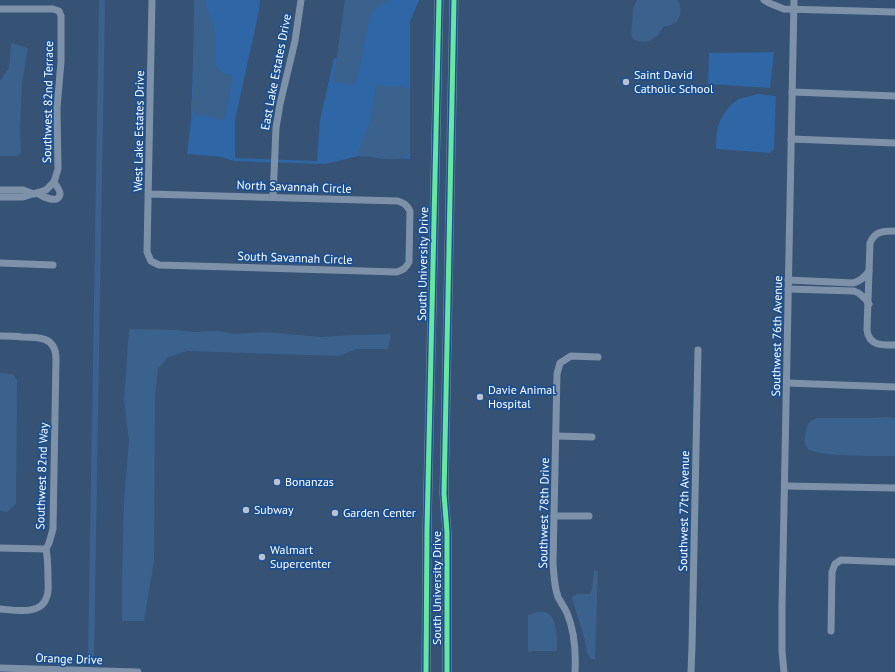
<svg xmlns="http://www.w3.org/2000/svg" width="895" height="672" font-family="'PT Sans',sans-serif">
<style>
.green{fill:#2f66a5}
.water{fill:#3b618d}
.lines{fill:none;stroke-linecap:round;stroke-linejoin:round}
.canal{stroke:#3b618d;stroke-width:6}
.minor{stroke:#7d92a8;stroke-width:7}
.major{stroke:#7d8ea7;stroke-width:9}
.cycleway-casing{stroke:#1b4f8f;stroke-width:8}
.cycleway{stroke:#66e7a1;stroke-width:5}
.poi-dot{fill:#b9c2ce;stroke:#1b4f8f;stroke-width:1.5}
.labels{text-anchor:middle;stroke-width:3.5;stroke-linejoin:round;paint-order:stroke}
.street-label{font-size:12px;fill:#fff;stroke:#1b4f8f}
.poi-label{font-size:12px;fill:#fff;stroke:#1b4f8f;text-anchor:start}
</style>
<rect width="100%" height="100%" fill="#365274"/>
<!-- green -->
<g class="green">
<path d="M 195,0 L 260,0 L 259,11 L 235,120 L 235,158 L 317,161 L 320,120 L 334,58 L 337,58 L 345,0 L 419,0 L 410,22 L 410,159 L 358,156 L 326,164 L 234,161 L 222,157 L 187,154 L 191,120 Z"/>
<path d="M 774,52 L 770,88 L 708,84 L 709,53 Z"/>
<path d="M 758,94 L 776,96 L 774,149 L 770,153 L 716,149 C 716,142 716,134 718,127 C 721,116 729,105 739,99 C 745,97 752,96 758,94 Z"/>
</g>
<!-- water -->
<g class="water">
<path d="M 194,0 L 206,0 C 206,11 212,17 214,27 C 217,40 216,54 216,66 L 223,73 L 231,75 L 233,79 L 225,118 L 221,120 C 212,116 204,115 195,116 L 191,106 L 193,95 Z"/>
<path d="M 345,0 L 390,0 L 375,8 L 369,21 L 358,73 L 354,84 L 335,83 L 334,77 Z"/>
<path d="M 637,0 L 678,0 C 678,2 680,4 680,6 C 683,17 674,28 664,26 C 657,39 647,46 633,39 L 631,34 L 633,9 Z"/>
<path d="M 11,43 L 28,48 L 22,83 L 20,129 L 21,153 L 17,156 L 0,156 L 0,81 L 9,68 Z"/>
<path d="M 377,83 L 384,86 L 399,86 L 409,89 L 409,154 C 399,164 372,157 359,155 L 358,152 L 370,122 Z"/>
<path d="M 129,329 L 175,330 L 197,332 L 217,331 L 234,334 L 265,332 L 320,337 L 354,335 L 391,334 L 388,349 L 356,349 L 339,356 L 187,351 L 167,358 L 158,369 L 155,396 L 154,561 L 144,621 L 122,621 L 122,577 L 124,499 L 129,441 L 124,400 Z"/>
<path d="M 0,373 L 13,374 L 17,380 L 16,504 L 7,512 L 0,511 Z"/>
<path d="M 886,417 L 895,418 L 895,456 C 879,456 819,457 808,449 C 803,444 805,437 806,431 C 807,423 809,421 817,418 L 873,418 Z"/>
<path d="M 594,571 L 598,571 L 595,659 L 591,659 C 586,654 587,648 585,641 C 582,627 576,613 572,598 L 573,596 L 578,594 L 590,594 L 592,589 Z"/>
<path d="M 538,612 C 539,612 544,612 545,612 C 558,615 557,641 557,651 L 532,651 L 529,653 L 528,650 L 528,615 Z"/>
</g>
<g class="lines">
<!-- canal -->
<path class="canal" d="M 91,658 L 102,0"/>
<!-- minor -->
<g class="minor">
<path d="M 764,0 L 769,3 L 784,9 L 895,12"/>
<path d="M 0,9 L 53,9 L 59,11 L 61,16 L 61,62 L 57,108 L 58,169 L 54,182 L 46,190 L 23,197 L 0,197"/>
<path d="M 792,92 L 895,96"/>
<path d="M 791,139 L 895,143"/>
<path d="M 0,190 L 23,190 L 34,194"/>
<path d="M 37,193 C 41,196 59,205 60,194 C 60,190 56,185 54,182"/>
<path d="M 148,194 L 398,201 C 404,203 407,205 410,211 L 409,262 C 406,268 403,270 397,272 L 159,265 L 151,261 L 147,252 L 152,0"/>
<path d="M 273,197 L 276,128 L 280,104 L 295,41 L 301,0"/>
<path d="M 895,231 C 883,231 875,231 870,243 L 867,330 C 869,346 882,345 895,345"/>
<path d="M 0,263 L 53,265"/>
<path d="M 788,280 L 853,283 C 861,281 865,277 869,271"/>
<path d="M 788,289 L 854,291 C 860,293 865,298 869,304"/>
<path d="M 0,336 C 7,336 15,336 22,337 C 40,337 56,337 56,359 L 53,529 L 49,543 L 46,549 C 48,559 48,570 48,580 C 48,585 49,591 47,596 C 42,616 15,610 0,609"/>
<path d="M 787,383 L 895,387"/>
<path d="M 556,436 L 592,437"/>
<path d="M 785,486 L 895,488"/>
<path d="M 554,516 L 589,516"/>
<path d="M 0,548 L 46,549"/>
<path d="M 831,631 L 832,572 L 835,564 L 841,560 L 895,562"/>
<path d="M 0,668 L 138,672"/>
<path d="M 575,672 C 576,652 575,632 567,613 C 565,608 561,603 558,597 C 554,586 554,575 553,563 L 557,374 L 560,363 L 571,356 L 598,357"/>
<path d="M 691,672 L 692,647 L 698,350"/>
<path d="M 784,672 L 782,651 L 782,608 L 794,0"/>
</g>
<!-- major -->
<g class="major">
<path d="M 426,672 L 427,530 L 439,0"/>
<path d="M 447,672 L 447,532 L 444,494 L 454,0"/>
</g>
<defs>
<g id="cycleway">
<path d="M 426,672 L 427,530 L 439,0"/>
<path d="M 447,672 L 447,532 L 444,494 L 454,0"/>
</g>
</defs>
<!-- cycleway casing -->
<use href="#cycleway" class="cycleway-casing"/>
<!-- cycleway -->
<use href="#cycleway" class="cycleway"/>
</g>
<!-- markers -->
<g class="poi-dot">
<circle cx="626" cy="82" r="4"/>
<circle cx="480" cy="397" r="4"/>
<circle cx="277" cy="482" r="4"/>
<circle cx="246" cy="510" r="4"/>
<circle cx="335" cy="513" r="4"/>
<circle cx="262" cy="557" r="4"/>
</g>
<g class="labels">
<!-- street labels -->
<g class="street-label">
<text transform="translate(276 72) rotate(-79)" y="4">East Lake Estates Drive</text>
<text transform="translate(48 102) rotate(-89)" y="4">Southwest 82nd Terrace</text>
<text transform="translate(139 131) rotate(-89)" y="4">West Lake Estates Drive</text>
<text transform="translate(294 187) rotate(2)" y="4">North Savannah Circle</text>
<text transform="translate(295 258) rotate(2)" y="4">South Savannah Circle</text>
<text transform="translate(423 264) rotate(-89)" y="4">South University Drive</text>
<text transform="translate(777 336) rotate(-89)" y="4">Southwest 76th Avenue</text>
<text transform="translate(42 476) rotate(-88)" y="4">Southwest 82nd Way</text>
<text transform="translate(684 511) rotate(-89)" y="4">Southwest 77th Avenue</text>
<text transform="translate(544 513) rotate(-89)" y="4">Southwest 78th Drive</text>
<text transform="translate(437 588) rotate(-90)" y="4">South University Drive</text>
<text transform="translate(69 659) rotate(2)" y="4">Orange Drive</text>
</g>
<!-- poi labels -->
<g class="poi-label">
<text x="634" y="79">Saint David<tspan x="634" dy="14">Catholic School</tspan></text>
<text x="488" y="394">Davie Animal<tspan x="488" dy="14">Hospital</tspan></text>
<text x="285" y="486">Bonanzas</text>
<text x="254" y="514">Subway</text>
<text x="343" y="517">Garden Center</text>
<text x="270" y="554">Walmart<tspan x="270" dy="14">Supercenter</tspan></text>
</g>
</g>
</svg>
